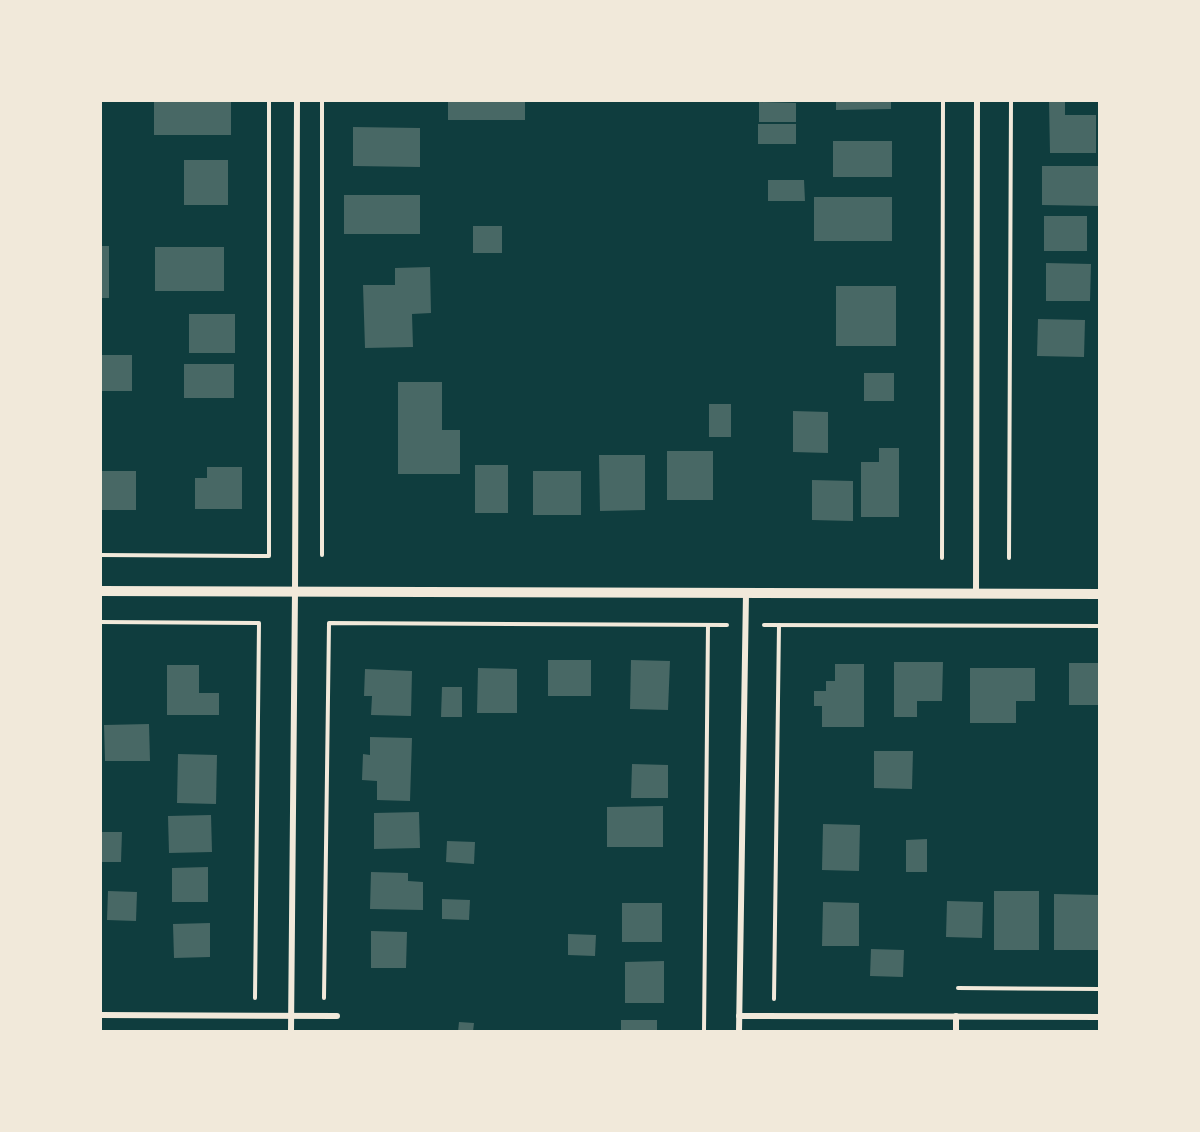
<svg xmlns="http://www.w3.org/2000/svg" width="1200" height="1132" font-family="'Noto Serif',serif">
<style>
.building{fill:#486865}
.lines{fill:none;stroke-linecap:round;stroke-linejoin:round}
.path{stroke:#f1e9da;stroke-width:4}
.minor{stroke:#f1e9da;stroke-width:6}
.tertiary{stroke:#f1e9da;stroke-width:10}
</style>
<rect width="100%" height="100%" fill="#0f3d3e"/>
<!-- building -->
<g class="building">
<rect x="154" y="100" width="77" height="35"/>
<path d="M 448,100 L 525,102 L 525,120 L 448,120 Z"/>
<path d="M 836,100 L 891,100 L 891,109 L 836,110 Z"/>
<path d="M 1049,100 L 1065,100 L 1065,115 L 1096,115 L 1096,153 L 1050,153 Z"/>
<path d="M 759,102 L 796,103 L 796,122 L 759,122 Z"/>
<rect x="758" y="124" width="38" height="20"/>
<path d="M 353,127 L 420,128 L 420,167 L 353,166 Z"/>
<rect x="833" y="141" width="59" height="36"/>
<rect x="184" y="160" width="44" height="45"/>
<path d="M 1042,166 L 1100,166 L 1100,206 L 1042,205 Z"/>
<path d="M 768,180 L 804,180 L 805,201 L 768,201 Z"/>
<rect x="344" y="195" width="76" height="39"/>
<rect x="814" y="197" width="78" height="44"/>
<rect x="1044" y="216" width="43" height="35"/>
<rect x="473" y="226" width="29" height="27"/>
<rect x="100" y="246" width="9" height="52"/>
<rect x="155" y="247" width="69" height="44"/>
<path d="M 1046,263 L 1091,264 L 1090,301 L 1046,301 Z"/>
<path d="M 430,267 L 431,313 L 412,314 L 413,347 L 365,348 L 363,285 L 395,285 L 395,268 Z"/>
<rect x="836" y="286" width="60" height="60"/>
<rect x="189" y="314" width="46" height="39"/>
<path d="M 1038,319 L 1085,320 L 1084,357 L 1037,356 Z"/>
<rect x="100" y="355" width="32" height="36"/>
<rect x="184" y="364" width="50" height="34"/>
<rect x="864" y="373" width="30" height="28"/>
<path d="M 398,382 L 442,382 L 442,430 L 460,430 L 460,474 L 398,474 Z"/>
<rect x="709" y="404" width="22" height="33"/>
<path d="M 793,411 L 828,412 L 828,453 L 793,452 Z"/>
<path d="M 879,448 L 899,448 L 899,517 L 861,517 L 861,462 L 879,462 Z"/>
<rect x="667" y="451" width="46" height="49"/>
<path d="M 599,455 L 645,455 L 645,510 L 600,511 Z"/>
<rect x="475" y="465" width="33" height="48"/>
<path d="M 207,467 L 242,467 L 242,509 L 195,509 L 195,478 L 207,478 Z"/>
<rect x="100" y="471" width="36" height="39"/>
<rect x="533" y="471" width="48" height="44"/>
<path d="M 812,480 L 853,481 L 853,521 L 812,520 Z"/>
<rect x="548" y="660" width="43" height="36"/>
<path d="M 631,660 L 670,661 L 668,710 L 630,709 Z"/>
<path d="M 894,662 L 943,662 L 942,701 L 917,701 L 917,717 L 894,717 Z"/>
<rect x="1069" y="663" width="31" height="42"/>
<path d="M 835,664 L 864,664 L 864,727 L 822,727 L 822,706 L 814,706 L 814,691 L 826,691 L 826,681 L 835,681 Z"/>
<path d="M 167,665 L 199,665 L 199,693 L 219,693 L 219,715 L 167,715 Z"/>
<path d="M 478,668 L 517,669 L 517,713 L 477,713 Z"/>
<path d="M 970,668 L 1035,668 L 1035,701 L 1016,701 L 1016,723 L 970,723 Z"/>
<path d="M 365,669 L 412,671 L 411,716 L 371,715 L 372,696 L 364,696 Z"/>
<path d="M 442,687 L 462,687 L 462,717 L 441,717 Z"/>
<path d="M 149,724 L 150,761 L 105,761 L 104,725 Z"/>
<path d="M 370,737 L 412,738 L 410,801 L 377,800 L 377,781 L 362,780 L 363,754 L 370,755 Z"/>
<path d="M 874,751 L 913,751 L 912,789 L 874,788 Z"/>
<path d="M 178,754 L 217,755 L 216,804 L 177,803 Z"/>
<path d="M 632,764 L 668,765 L 668,798 L 631,798 Z"/>
<path d="M 663,806 L 663,847 L 607,847 L 607,807 Z"/>
<path d="M 419,812 L 420,848 L 374,849 L 374,813 Z"/>
<path d="M 211,815 L 212,852 L 169,853 L 168,816 Z"/>
<path d="M 823,824 L 860,825 L 859,871 L 822,870 Z"/>
<path d="M 100,832 L 122,832 L 121,862 L 100,862 Z"/>
<path d="M 927,839 L 927,872 L 906,872 L 906,840 Z"/>
<path d="M 447,841 L 475,842 L 474,864 L 446,862 Z"/>
<path d="M 208,867 L 208,902 L 172,902 L 172,868 Z"/>
<path d="M 371,872 L 408,873 L 408,881 L 423,882 L 423,910 L 370,909 Z"/>
<path d="M 108,891 L 137,892 L 136,921 L 107,920 Z"/>
<rect x="994" y="891" width="45" height="59"/>
<path d="M 1054,894 L 1100,895 L 1100,950 L 1054,950 Z"/>
<path d="M 442,899 L 470,900 L 469,920 L 442,919 Z"/>
<path d="M 947,901 L 983,902 L 982,938 L 946,937 Z"/>
<path d="M 823,902 L 859,903 L 859,946 L 822,946 Z"/>
<rect x="622" y="903" width="40" height="39"/>
<path d="M 210,923 L 210,957 L 174,958 L 173,924 Z"/>
<path d="M 371,931 L 407,932 L 406,968 L 371,968 Z"/>
<path d="M 568,934 L 596,935 L 595,956 L 568,955 Z"/>
<path d="M 871,949 L 904,950 L 903,977 L 870,976 Z"/>
<path d="M 664,961 L 664,1003 L 625,1003 L 625,962 Z"/>
<rect x="621" y="1020" width="36" height="12"/>
<path d="M 459,1022 L 474,1023 L 473,1032 L 458,1032 Z"/>
</g>
<g class="lines">
<!-- path -->
<g class="path">
<path d="M 100,555 L 269,556 L 269,100"/>
<path d="M 322,555 L 322,100"/>
<path d="M 942,558 L 943,100"/>
<path d="M 1009,558 L 1011,100"/>
<path d="M 100,622 L 259,623 L 255,998"/>
<path d="M 764,625 L 1100,626"/>
<path d="M 958,988 L 1100,989"/>
<path d="M 324,998 L 329,623 L 727,625"/>
<path d="M 774,999 L 779,625"/>
<path d="M 704,1032 L 708,625"/>
</g>
<!-- minor -->
<g class="minor">
<path d="M 976,593 L 977,100"/>
<path d="M 100,1015 L 337,1016"/>
<path d="M 739,1016 L 1100,1017"/>
<path d="M 291,1032 L 295,591 L 297,100"/>
<path d="M 739,1032 L 746,593"/>
<path d="M 956,1032 L 956,1016"/>
</g>
<!-- tertiary -->
<path class="tertiary" d="M 100,591 L 1100,594"/>
</g>
<!-- border -->
<rect width="1200" height="1132" fill="none" stroke="#f1e9da" stroke-width="204"/>
</svg>
